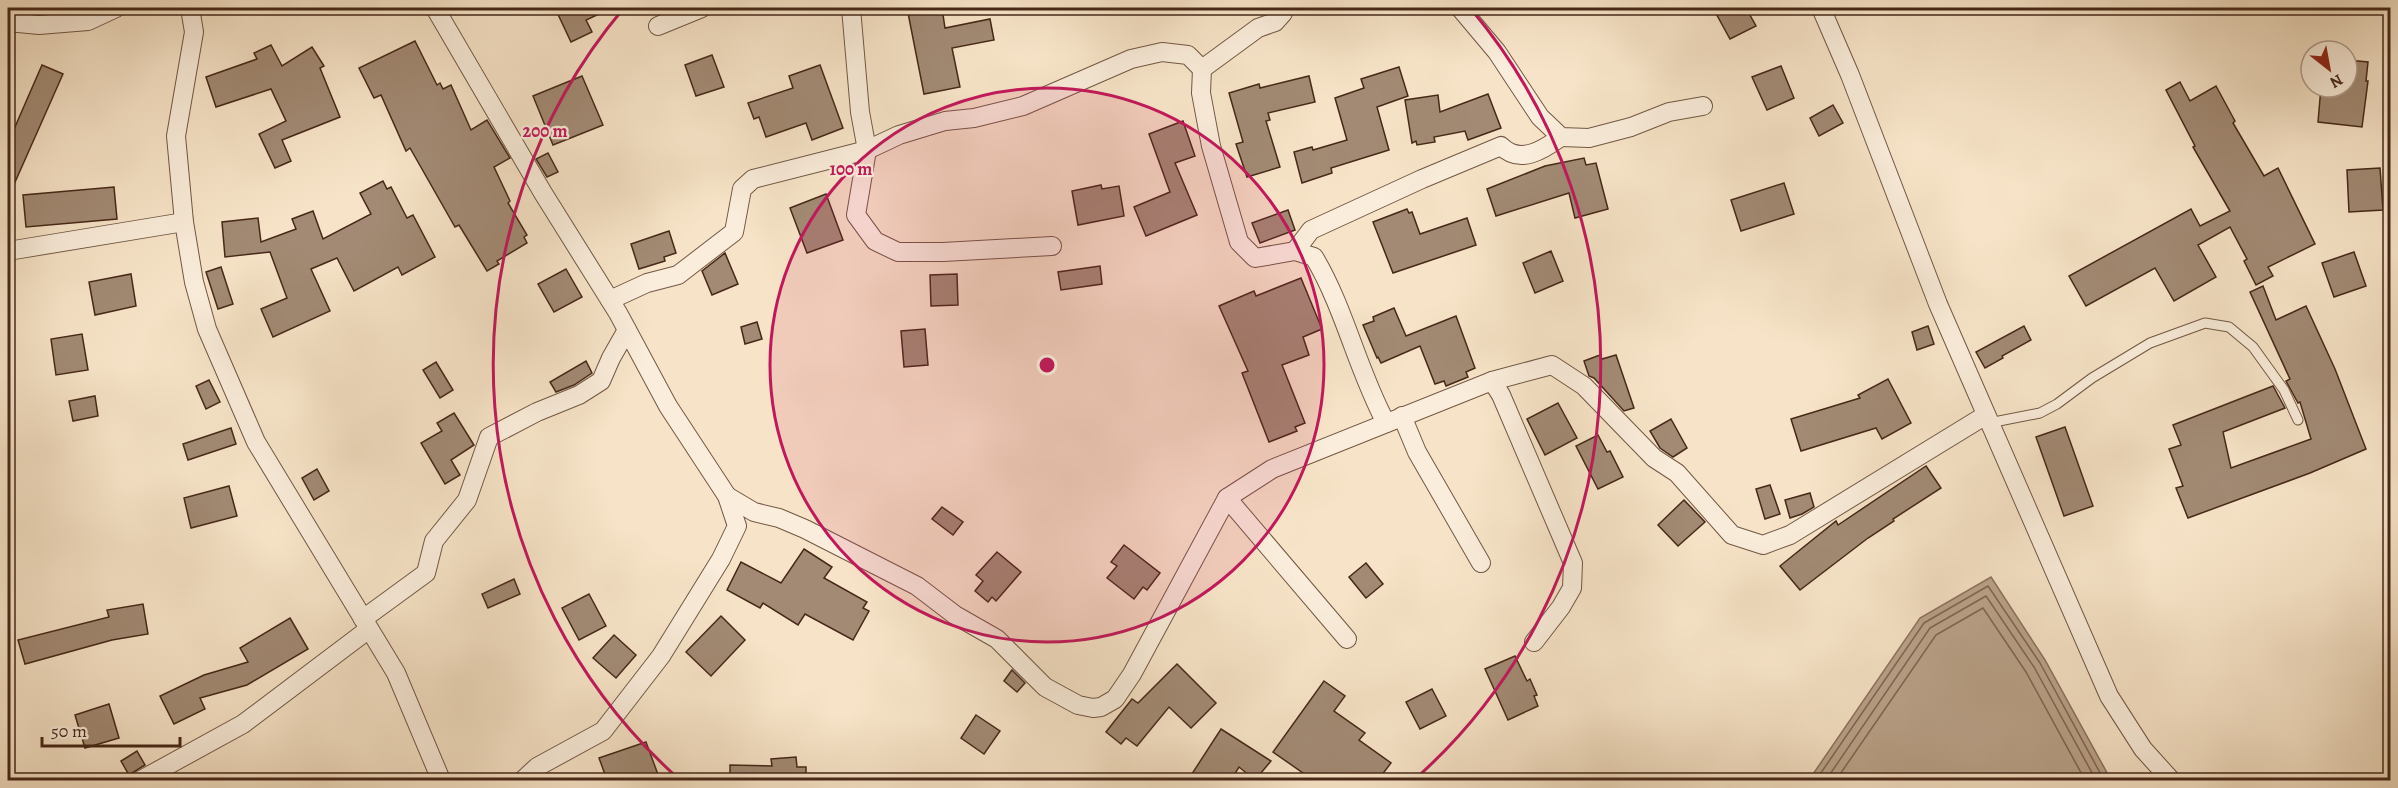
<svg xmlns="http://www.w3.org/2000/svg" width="2398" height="788" font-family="Alegreya,serif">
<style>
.water{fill:#bba48c;stroke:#8c725e;stroke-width:1.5}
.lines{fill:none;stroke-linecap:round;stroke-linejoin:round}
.shore{stroke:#806652;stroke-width:1.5}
.building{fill:#a28a74;stroke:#462818;stroke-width:1.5}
.service-casing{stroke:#725744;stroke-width:11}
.minor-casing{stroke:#725744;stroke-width:20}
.service{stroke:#faeddb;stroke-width:9}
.minor{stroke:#faeddb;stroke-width:18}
.ring{fill:none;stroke:#c2185b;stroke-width:3}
.centre{fill:#c2185b;stroke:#faeddb;stroke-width:3}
.ring-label{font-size:18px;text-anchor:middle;font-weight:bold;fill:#c2185b;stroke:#faeddb;stroke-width:4.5;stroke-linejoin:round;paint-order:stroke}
</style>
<rect width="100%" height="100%" fill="#f7e4c8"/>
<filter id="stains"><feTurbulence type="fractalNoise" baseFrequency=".00333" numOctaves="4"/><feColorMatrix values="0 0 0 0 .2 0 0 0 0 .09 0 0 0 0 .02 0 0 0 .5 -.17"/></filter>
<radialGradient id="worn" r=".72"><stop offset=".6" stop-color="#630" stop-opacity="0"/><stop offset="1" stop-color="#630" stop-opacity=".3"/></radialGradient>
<!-- water -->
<path class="water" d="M 1991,577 L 2045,660 L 2111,780 L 1809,780 L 1920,618 Z"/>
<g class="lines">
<!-- shore -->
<g class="shore">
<path d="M 1816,780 L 1924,623 L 1988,586 L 2040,663 L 2104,780"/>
<path d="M 1826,780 L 1930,628 L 1986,596 L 2034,667 L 2096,780"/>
<path d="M 1836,780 L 1936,635 L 1983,608 L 2026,672 L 2085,780"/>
</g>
</g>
<!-- building -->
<g class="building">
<path d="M 555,8 L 612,8 L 586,20 L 592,32 L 571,42 Z"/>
<path d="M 907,8 L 942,8 L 945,28 L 990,19 L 994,40 L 952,48 L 960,87 L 924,94 Z"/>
<path d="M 1713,8 L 1746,8 L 1756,26 L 1730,39 Z"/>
<path d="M 415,41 L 437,85 L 440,83 L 443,89 L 451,85 L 471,130 L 487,120 L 510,158 L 494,167 L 510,201 L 508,203 L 527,235 L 524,237 L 527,243 L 497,261 L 499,264 L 487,271 L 459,225 L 455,227 L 410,148 L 406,151 L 381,95 L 374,98 L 359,68 Z"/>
<path d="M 271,45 L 282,66 L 312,47 L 324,66 L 320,68 L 340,117 L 282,140 L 291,161 L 275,168 L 259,134 L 286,121 L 271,89 L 216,107 L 206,77 L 257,59 L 254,53 Z"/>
<path d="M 712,55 L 724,87 L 696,96 L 685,65 Z"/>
<path d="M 2347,60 L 2368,62 L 2366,81 L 2368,81 L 2362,127 L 2318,122 L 2321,87 L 2347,87 Z"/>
<path d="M 42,65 L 63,74 L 8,198 L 8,143 Z"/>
<path d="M 820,65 L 843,128 L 812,140 L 806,123 L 766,137 L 759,117 L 754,119 L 748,103 L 793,88 L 789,76 Z"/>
<path d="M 1781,66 L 1794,98 L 1767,110 L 1752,77 Z"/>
<path d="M 1399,67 L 1408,96 L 1377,107 L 1389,150 L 1331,168 L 1332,173 L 1302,183 L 1294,152 L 1312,147 L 1313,150 L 1347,140 L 1335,98 L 1364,88 L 1361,79 Z"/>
<path d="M 582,76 L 603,125 L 553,145 L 533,96 Z"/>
<path d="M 1309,76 L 1315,102 L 1268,113 L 1270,120 L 1266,121 L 1280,167 L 1247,177 L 1236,144 L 1243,142 L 1229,93 L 1259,84 L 1260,88 Z"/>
<path d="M 2180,82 L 2190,101 L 2216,86 L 2235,121 L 2233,123 L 2264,176 L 2278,168 L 2315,244 L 2268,267 L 2273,276 L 2256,285 L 2244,261 L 2247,259 L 2230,227 L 2198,245 L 2216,277 L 2174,301 L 2155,268 L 2086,306 L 2069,276 L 2191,209 L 2200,226 L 2230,211 L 2193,147 L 2195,146 L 2166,90 Z"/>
<path d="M 1488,94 L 1501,128 L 1468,140 L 1465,131 L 1434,137 L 1435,142 L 1417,145 L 1416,141 L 1412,143 L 1405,100 L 1438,95 L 1440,112 Z"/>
<path d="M 1833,105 L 1843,123 L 1819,136 L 1810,118 Z"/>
<path d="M 1183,121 L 1195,156 L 1175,163 L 1197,215 L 1146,236 L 1134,207 L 1170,192 L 1149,134 Z"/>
<path d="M 548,153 L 558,172 L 547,177 L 536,159 Z"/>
<path d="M 1584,158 L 1586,165 L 1596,163 L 1608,209 L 1575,218 L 1569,193 L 1496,216 L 1487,189 L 1545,166 Z"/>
<path d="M 2380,168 L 2383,210 L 2349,212 L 2347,170 Z"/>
<path d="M 383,181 L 387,189 L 391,187 L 407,218 L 413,215 L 435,257 L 402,275 L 398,267 L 354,291 L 337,258 L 311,269 L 330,311 L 273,337 L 261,309 L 287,298 L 270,252 L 225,257 L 222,222 L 258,218 L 261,242 L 296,229 L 292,219 L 313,211 L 323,239 L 371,214 L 360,193 Z"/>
<path d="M 1784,183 L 1794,214 L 1741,231 L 1731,200 Z"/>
<path d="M 1101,185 L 1102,189 L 1119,186 L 1124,216 L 1078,225 L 1072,191 Z"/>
<path d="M 114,187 L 117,219 L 26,227 L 23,195 Z"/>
<path d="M 826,194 L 843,240 L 807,253 L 790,208 Z"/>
<path d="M 1407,209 L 1409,213 L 1412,212 L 1420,234 L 1467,218 L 1476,245 L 1393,273 L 1373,222 Z"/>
<path d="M 1288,210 L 1295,230 L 1260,243 L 1252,223 Z"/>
<path d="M 669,231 L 676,253 L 664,257 L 665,261 L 639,269 L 631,244 Z"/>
<path d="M 1551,251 L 1563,281 L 1535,293 L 1523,263 Z"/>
<path d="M 2354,252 L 2366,286 L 2334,297 L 2322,263 Z"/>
<path d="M 725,253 L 738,284 L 712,295 L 702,271 Z"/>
<path d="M 1100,266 L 1102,284 L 1061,290 L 1058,272 Z"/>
<path d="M 221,267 L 233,304 L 218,309 L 206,272 Z"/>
<path d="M 566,269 L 582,297 L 554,312 L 538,284 Z"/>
<path d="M 131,274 L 136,306 L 95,315 L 89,282 Z"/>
<path d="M 957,274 L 958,305 L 931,306 L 930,275 Z"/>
<path d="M 1301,278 L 1322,329 L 1303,337 L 1309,355 L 1282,365 L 1305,423 L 1295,427 L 1297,431 L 1269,442 L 1242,373 L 1248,371 L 1219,306 L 1254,291 L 1256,296 Z"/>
<path d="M 2263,286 L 2276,320 L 2306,306 L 2335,369 L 2366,449 L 2310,473 L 2188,518 L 2176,488 L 2183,486 L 2169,449 L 2181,445 L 2173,425 L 2273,386 L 2285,408 L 2223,432 L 2231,468 L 2311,439 L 2300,402 L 2298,403 L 2286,381 L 2290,379 L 2250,292 Z"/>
<path d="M 1394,308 L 1406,336 L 1456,316 L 1475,368 L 1466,372 L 1468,377 L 1446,386 L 1444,381 L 1435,384 L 1420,346 L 1381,363 L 1378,357 L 1377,358 L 1363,325 L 1374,321 L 1373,317 Z"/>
<path d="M 757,322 L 762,339 L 745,344 L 741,327 Z"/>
<path d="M 1928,326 L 1934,344 L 1917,350 L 1912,332 Z"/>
<path d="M 2024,326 L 2031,340 L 2002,356 L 2003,358 L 1985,368 L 1976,352 Z"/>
<path d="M 925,329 L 928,365 L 904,367 L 901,331 Z"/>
<path d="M 82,334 L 88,370 L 56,375 L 51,339 Z"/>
<path d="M 1600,355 L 1602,359 L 1616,355 L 1634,408 L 1624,411 L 1594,378 L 1589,376 L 1584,361 Z"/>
<path d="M 586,361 L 592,373 L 574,385 L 556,392 L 550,382 Z"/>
<path d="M 436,362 L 453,390 L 440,398 L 423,370 Z"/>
<path d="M 1888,379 L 1911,423 L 1882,439 L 1876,428 L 1801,451 L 1791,419 L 1860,398 L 1858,395 Z"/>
<path d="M 209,380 L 220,402 L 206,409 L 196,386 Z"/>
<path d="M 95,396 L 98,416 L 73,421 L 69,401 Z"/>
<path d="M 1558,403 L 1577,438 L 1545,455 L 1527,419 Z"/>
<path d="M 454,413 L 474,445 L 451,460 L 460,475 L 445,484 L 421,443 L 442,431 L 437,423 Z"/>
<path d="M 1671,419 L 1687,448 L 1673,457 L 1660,448 L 1650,431 Z"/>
<path d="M 2065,427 L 2093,506 L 2064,516 L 2036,437 Z"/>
<path d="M 231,428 L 236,444 L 188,460 L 183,444 Z"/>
<path d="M 1598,435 L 1607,452 L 1610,451 L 1623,477 L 1598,489 L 1576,446 Z"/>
<path d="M 1926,466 L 1941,488 L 1893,519 L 1894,521 L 1868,538 L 1800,590 L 1780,566 L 1836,521 L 1838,525 Z"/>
<path d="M 317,469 L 329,491 L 314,500 L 302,478 Z"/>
<path d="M 1770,485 L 1780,514 L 1765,519 L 1756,489 Z"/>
<path d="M 229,486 L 237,516 L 191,528 L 184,498 Z"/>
<path d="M 1810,493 L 1814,507 L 1802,514 L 1790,518 L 1785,500 Z"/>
<path d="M 1684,500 L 1705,522 L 1678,546 L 1658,525 Z"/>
<path d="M 942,507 L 963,522 L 953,535 L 932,519 Z"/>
<path d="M 1124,545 L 1160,573 L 1147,590 L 1143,587 L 1134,599 L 1107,578 L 1117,566 L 1111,562 Z"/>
<path d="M 804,549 L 832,567 L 824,578 L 867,602 L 863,608 L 869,611 L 853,640 L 805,614 L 798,625 L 763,603 L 760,608 L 727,590 L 741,562 L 781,583 Z"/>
<path d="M 997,552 L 1021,572 L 996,601 L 992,597 L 988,602 L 975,591 L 983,581 L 976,575 Z"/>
<path d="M 1366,563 L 1383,584 L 1366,598 L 1349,577 Z"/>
<path d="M 514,579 L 520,594 L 488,608 L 482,594 Z"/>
<path d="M 589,594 L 606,626 L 579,640 L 562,608 Z"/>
<path d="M 143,604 L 148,634 L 112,640 L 25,664 L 18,640 L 109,617 L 107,610 Z"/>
<path d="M 721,616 L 745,640 L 711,676 L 686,652 Z"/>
<path d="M 290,618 L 308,649 L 247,685 L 200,698 L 205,709 L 174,724 L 160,696 L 204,675 L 248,662 L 240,648 Z"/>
<path d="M 614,635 L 636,655 L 616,678 L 593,658 Z"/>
<path d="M 1515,656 L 1527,681 L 1530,679 L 1537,695 L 1534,696 L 1538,706 L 1508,720 L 1485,669 Z"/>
<path d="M 1177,664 L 1216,703 L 1191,728 L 1169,707 L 1137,746 L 1126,738 L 1121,744 L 1106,732 L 1132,699 L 1138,703 Z"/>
<path d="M 1012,670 L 1025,683 L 1017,692 L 1004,681 Z"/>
<path d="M 1324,681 L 1345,696 L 1334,711 L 1365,733 L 1359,740 L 1391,763 L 1378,780 L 1313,780 L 1273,752 Z"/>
<path d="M 1432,689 L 1446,716 L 1420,729 L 1406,702 Z"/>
<path d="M 109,704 L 119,738 L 85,748 L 75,715 Z"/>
<path d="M 976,715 L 1000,731 L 984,754 L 961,738 Z"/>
<path d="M 1221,729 L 1271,761 L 1255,780 L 1239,767 L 1231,780 L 1188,780 Z"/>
<path d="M 646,742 L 660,780 L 607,780 L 599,758 Z"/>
<path d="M 137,751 L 145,765 L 129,775 L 121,761 Z"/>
<path d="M 796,757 L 797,767 L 806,767 L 806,776 L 768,780 L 730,780 L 730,765 L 772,766 L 771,759 Z"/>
</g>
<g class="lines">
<defs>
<path id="service" d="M 1989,423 L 2040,413 L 2057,404 L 2092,378 L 2150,343 L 2205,323 L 2229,327 L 2253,347 L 2284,390 L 2298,420"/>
<g id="minor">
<path d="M 190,8 L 194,32 L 176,136 L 184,222 L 194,282 L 207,329 L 256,442 L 396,673 L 441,780"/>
<path d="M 435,8 L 543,193 L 618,313 L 668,406 L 727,496 L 737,526 L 721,559 L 661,656 L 603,731 L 537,767 L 523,780"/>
<path d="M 851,8 L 860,112 L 867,150 L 856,215 L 875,241 L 898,252 L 943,252 L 1052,246"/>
<path d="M 1284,8 L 1283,13 L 1275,22 L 1258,28 L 1202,69 L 1201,93 L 1211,146 L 1239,242 L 1255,258 L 1295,251 L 1314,257 C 1345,309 1357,369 1386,423"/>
<path d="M 1460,8 L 1497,52 L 1540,117 L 1561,137 L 1589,138 L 1631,127 L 1669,112 L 1703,106"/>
<path d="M 1821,8 L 1850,75 L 1938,304 L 2109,696 L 2143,749 L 2171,780"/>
<path d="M 8,22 L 39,25 L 88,21 L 116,8"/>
<path d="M 658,26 L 702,8"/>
<path d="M 8,251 L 184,222"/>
<path d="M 1295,251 L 1311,230 L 1422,179 L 1501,146 C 1520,165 1543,150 1561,137"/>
<path d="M 610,300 L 647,283 L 678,275 L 734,232 L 742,189 L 753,179 L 867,150 L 899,135 L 945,121 L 974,118 L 1023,106 L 1131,59 L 1162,52 L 1188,55 L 1202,69"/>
<path d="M 1492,381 L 1552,365 L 1584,386 L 1654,458 L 1677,473 L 1732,535 L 1763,545 L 1790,535 L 1986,415"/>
<path d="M 1402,416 L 1417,452 L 1481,563"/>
<path d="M 727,496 L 754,512 L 779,518 L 805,529 L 917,586 L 955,615 L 997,639 L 1045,687 L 1078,705 L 1093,708 L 1101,707 L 1115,699 L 1132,674 L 1227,498 L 1272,469 L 1492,381 L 1501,395 L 1573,563 L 1572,588 L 1561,607 L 1534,642"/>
<path d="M 1227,498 L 1347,639"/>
<path d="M 363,619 L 426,573 L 434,541 L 467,500 L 489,437 L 537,412 L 579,395 L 601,381 L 611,358 L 627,330"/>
<path d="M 141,780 L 243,724 L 369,629"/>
</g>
</defs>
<!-- service casing -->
<use href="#service" class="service-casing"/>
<!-- minor casing -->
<use href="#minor" class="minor-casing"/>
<!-- service -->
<use href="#service" class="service"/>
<!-- minor -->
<use href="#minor" class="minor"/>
</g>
<!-- distance rings -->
<circle cx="1047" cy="365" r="277" fill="#c2185b" fill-opacity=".12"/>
<g class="ring">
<circle cx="1047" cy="365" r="277"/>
<path d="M680 780A554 554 0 0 1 623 9M1471 9A554 554 0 0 1 1414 780"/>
</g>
<circle cx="1047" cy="365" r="9" class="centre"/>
<g class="ring-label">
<text x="545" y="137">200 m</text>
<text x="851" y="175">100 m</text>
</g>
<!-- margin -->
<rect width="2398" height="788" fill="none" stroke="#f7e4c8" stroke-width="30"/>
<rect x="9" y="9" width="2380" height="770" fill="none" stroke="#462818" stroke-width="3"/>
<rect x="15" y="15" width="2368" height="758" fill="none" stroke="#462818" stroke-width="1.5"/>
<!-- north arrow -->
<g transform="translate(2329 69) rotate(149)"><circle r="28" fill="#faeddb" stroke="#b29e8d" stroke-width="1.5"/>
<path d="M0-4.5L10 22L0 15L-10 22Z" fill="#8f2418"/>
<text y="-9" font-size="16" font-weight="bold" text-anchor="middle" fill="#462818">N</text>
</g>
<!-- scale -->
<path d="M42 737v9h138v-9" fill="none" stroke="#462818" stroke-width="3"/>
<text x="51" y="737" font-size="18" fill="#462818" stroke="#faeddb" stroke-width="4.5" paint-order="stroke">50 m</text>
<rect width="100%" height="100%" filter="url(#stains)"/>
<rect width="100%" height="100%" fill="url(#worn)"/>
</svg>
